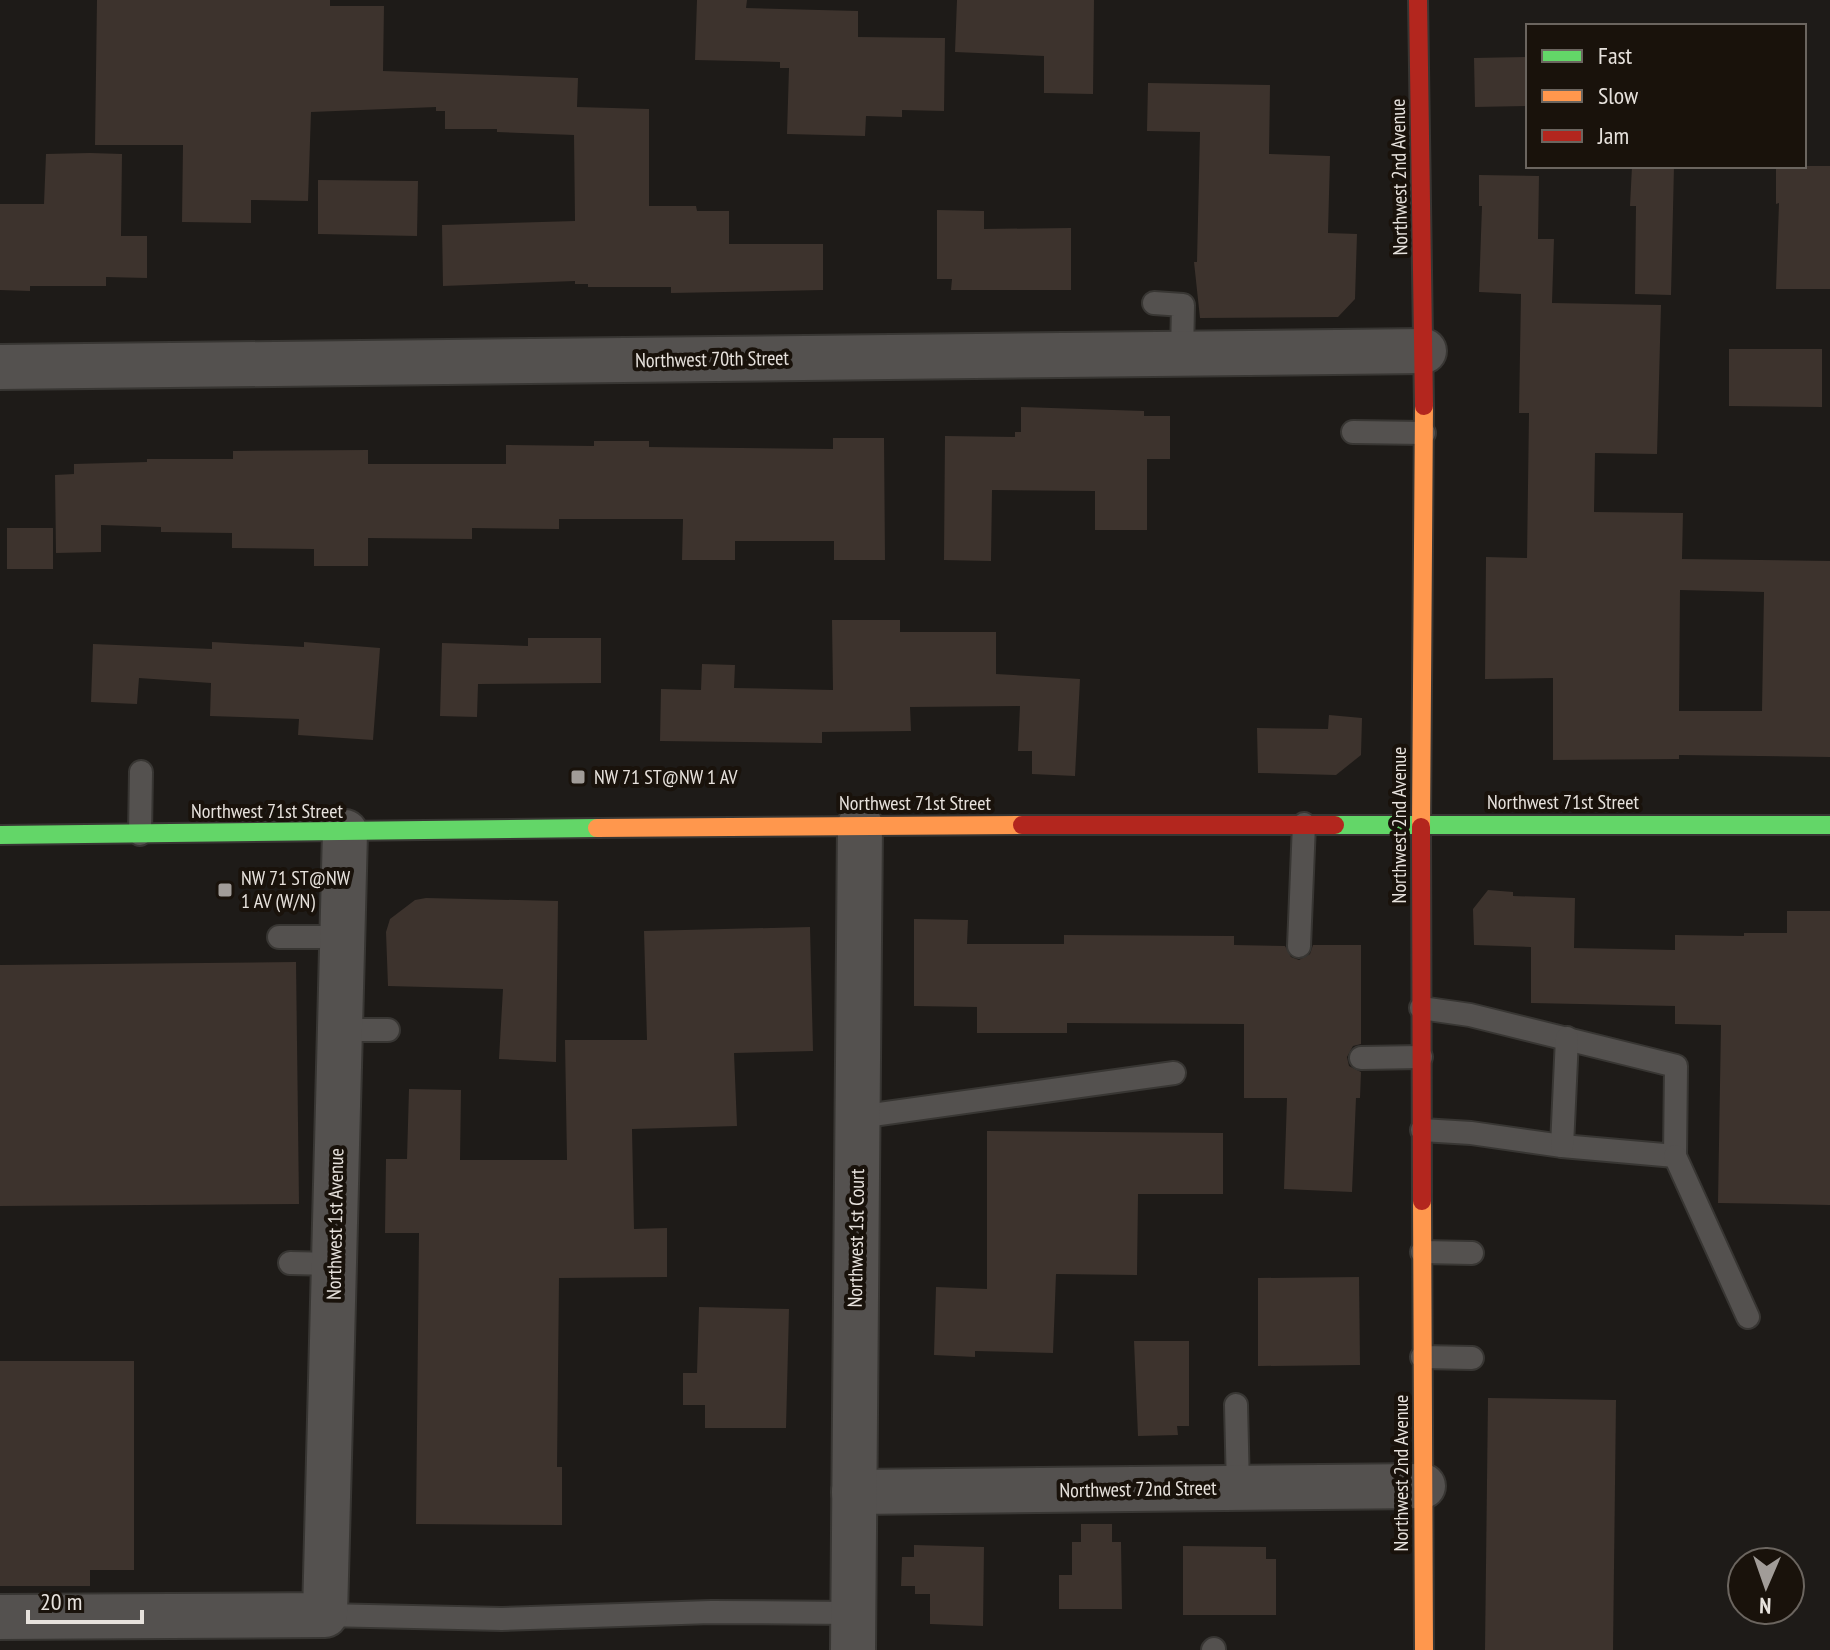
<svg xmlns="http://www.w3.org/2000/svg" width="1830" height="1650" font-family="'PT Sans Narrow',sans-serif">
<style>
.building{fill:#3d332d;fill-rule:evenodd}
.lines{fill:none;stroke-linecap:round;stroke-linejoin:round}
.lane-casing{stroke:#383633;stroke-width:26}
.street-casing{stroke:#383633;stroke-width:48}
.fast-casing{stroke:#383633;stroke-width:22}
.slow-casing{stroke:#383633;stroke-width:22}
.jam-casing{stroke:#383633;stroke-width:22}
.lane{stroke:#54514f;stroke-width:22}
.street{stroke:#54514f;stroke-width:44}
.fast{stroke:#63d668;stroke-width:18}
.slow{stroke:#ff974d;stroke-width:18}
.jam{stroke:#b3261e;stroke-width:18}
.poi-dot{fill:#a19c98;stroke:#19120b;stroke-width:3}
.labels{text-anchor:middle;stroke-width:8;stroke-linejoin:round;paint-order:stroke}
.street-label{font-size:20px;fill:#e7e2dd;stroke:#19120b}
.poi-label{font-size:20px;fill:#e7e2dd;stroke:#19120b;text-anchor:start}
</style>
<rect width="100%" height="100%" fill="#1e1b18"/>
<!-- building -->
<g class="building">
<path d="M 97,0 L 330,0 L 330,6 L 384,6 L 383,71 L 578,78 L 577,107 L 649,109 L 649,206 L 696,206 L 697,211 L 729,211 L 729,244 L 823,244 L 823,290 L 671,293 L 671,287 L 588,287 L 588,284 L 575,284 L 575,281 L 443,286 L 442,225 L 575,221 L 574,135 L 497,132 L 497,129 L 445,129 L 445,111 L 436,111 L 436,107 L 311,112 L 308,201 L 251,200 L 251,223 L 182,222 L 183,145 L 95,145 Z"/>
<path d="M 697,0 L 747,0 L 746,8 L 858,11 L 858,37 L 945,38 L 944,111 L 902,110 L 902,117 L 866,116 L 865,136 L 787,134 L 789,68 L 780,68 L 780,62 L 695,60 Z"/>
<path d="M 957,0 L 1094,0 L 1093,94 L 1044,93 L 1044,56 L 955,52 Z"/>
<path d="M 1528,57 L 1528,106 L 1475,107 L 1474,58 Z"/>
<path d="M 1148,83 L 1270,85 L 1269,154 L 1330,156 L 1328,233 L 1357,234 L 1355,299 L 1338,317 L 1200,318 L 1194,262 L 1197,262 L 1200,132 L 1147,131 Z"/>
<path d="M 90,153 L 122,154 L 121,236 L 147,236 L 147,278 L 106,277 L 106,286 L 30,286 L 30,291 L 0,290 L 0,204 L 44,204 L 46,154 Z"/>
<path d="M 1632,166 L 1674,166 L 1671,295 L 1635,294 L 1636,206 L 1630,206 Z"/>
<path d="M 1776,166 L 1830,166 L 1830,289 L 1776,289 L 1779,203 L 1776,204 Z"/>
<path d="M 1479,175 L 1539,176 L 1538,239 L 1554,239 L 1552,303 L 1661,305 L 1657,454 L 1595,453 L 1594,512 L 1683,513 L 1682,559 L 1830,561 L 1830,757 L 1679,755 L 1679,759 L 1553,760 L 1553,678 L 1485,679 L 1486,557 L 1527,558 L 1529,413 L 1519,413 L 1521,294 L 1479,292 L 1482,206 L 1479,206 ZM 1680,590 L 1764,592 L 1762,711 L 1679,711 Z"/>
<path d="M 318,180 L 418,181 L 417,236 L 318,234 Z"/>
<path d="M 937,210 L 984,211 L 984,229 L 1071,228 L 1071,290 L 951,290 L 952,279 L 937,279 Z"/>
<path d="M 1729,349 L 1822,349 L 1822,407 L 1729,406 Z"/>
<path d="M 1021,407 L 1144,411 L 1144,416 L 1170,416 L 1170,459 L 1147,459 L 1147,530 L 1095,530 L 1095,491 L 992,490 L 991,561 L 944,560 L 945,436 L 1015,437 L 1015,432 L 1021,432 Z"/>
<path d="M 833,438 L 884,438 L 885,560 L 834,560 L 834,541 L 735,541 L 735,560 L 682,560 L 683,519 L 559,519 L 559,529 L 472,528 L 472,539 L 368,538 L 368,566 L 314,566 L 314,549 L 232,548 L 232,533 L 161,532 L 161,527 L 101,525 L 101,552 L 56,553 L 55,475 L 74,474 L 74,464 L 147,462 L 147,459 L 233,459 L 233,451 L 368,450 L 368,464 L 506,464 L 506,445 L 594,446 L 594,441 L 649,441 L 649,447 L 833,449 Z"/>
<rect x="7" y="528" width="46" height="41"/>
<path d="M 832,620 L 900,620 L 900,632 L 996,632 L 996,674 L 1080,679 L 1075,776 L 1032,774 L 1032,751 L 1018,751 L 1020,706 L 910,707 L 911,731 L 822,732 L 822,743 L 660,741 L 661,689 L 701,690 L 702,664 L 735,665 L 734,688 L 833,690 Z"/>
<path d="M 528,638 L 601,638 L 601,683 L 478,684 L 477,717 L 440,716 L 442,643 L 528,646 Z"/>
<path d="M 212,642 L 304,647 L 304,642 L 380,648 L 373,740 L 298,735 L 299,719 L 210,716 L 211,683 L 139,678 L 137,704 L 91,702 L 93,644 L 212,649 Z"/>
<path d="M 1329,715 L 1362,718 L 1361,755 L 1336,775 L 1258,773 L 1257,728 L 1328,729 Z"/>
<path d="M 1488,890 L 1513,892 L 1513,896 L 1575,898 L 1574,948 L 1675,950 L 1675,935 L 1744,936 L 1744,933 L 1787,933 L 1787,911 L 1830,911 L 1830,1205 L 1718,1203 L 1721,1025 L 1675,1024 L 1675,1006 L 1531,1003 L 1531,947 L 1474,945 L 1473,909 Z"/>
<path d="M 426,898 L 558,901 L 556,1062 L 499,1059 L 503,989 L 388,986 L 386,932 L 390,919 L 415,900 Z"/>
<path d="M 914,919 L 968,920 L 967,944 L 1064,944 L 1064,935 L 1234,936 L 1234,945 L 1285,946 L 1291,957 L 1299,960 L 1310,954 L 1313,945 L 1361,945 L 1361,1044 L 1353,1046 L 1347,1057 L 1349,1066 L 1361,1072 L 1360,1098 L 1356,1098 L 1352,1192 L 1284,1189 L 1287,1098 L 1244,1098 L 1244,1024 L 1067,1023 L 1067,1033 L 977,1033 L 977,1007 L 914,1006 Z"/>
<path d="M 810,927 L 813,1051 L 734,1053 L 737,1126 L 632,1129 L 634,1229 L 667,1228 L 667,1277 L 559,1278 L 557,1467 L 562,1467 L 562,1525 L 416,1524 L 419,1233 L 385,1233 L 386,1159 L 407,1159 L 409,1089 L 461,1090 L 460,1160 L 567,1160 L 565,1040 L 647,1040 L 644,931 Z"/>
<path d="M 296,962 L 299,1204 L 0,1206 L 0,965 Z"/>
<path d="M 987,1131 L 1223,1133 L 1223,1194 L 1138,1194 L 1137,1275 L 1056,1274 L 1053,1353 L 975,1351 L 975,1357 L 934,1355 L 936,1287 L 987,1289 Z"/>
<path d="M 1359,1277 L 1360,1365 L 1258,1366 L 1258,1278 Z"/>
<path d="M 699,1307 L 789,1309 L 786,1428 L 705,1428 L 705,1405 L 683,1405 L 683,1373 L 697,1373 Z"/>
<path d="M 1134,1341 L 1189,1341 L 1189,1426 L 1177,1426 L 1178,1435 L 1138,1436 Z"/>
<path d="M 0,1361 L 134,1361 L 134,1570 L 90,1570 L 90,1586 L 0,1586 Z"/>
<path d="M 1488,1398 L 1616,1400 L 1613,1650 L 1485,1650 Z"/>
<path d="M 1081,1524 L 1112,1524 L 1112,1542 L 1121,1542 L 1122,1609 L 1059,1609 L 1059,1575 L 1072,1575 L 1072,1542 L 1081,1542 Z"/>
<path d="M 914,1545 L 984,1547 L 983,1626 L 930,1624 L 930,1594 L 915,1594 L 915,1586 L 901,1586 L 902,1557 L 914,1557 Z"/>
<path d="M 1183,1546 L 1266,1547 L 1266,1559 L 1276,1559 L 1276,1615 L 1183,1615 Z"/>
</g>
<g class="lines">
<defs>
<g id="lane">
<path d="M 1154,303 L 1183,305 L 1182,354"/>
<path d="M 1353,432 L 1424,433"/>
<path d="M 140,834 L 141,772"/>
<path d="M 279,937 L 343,937"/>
<path d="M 1299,946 L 1304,824"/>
<path d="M 1421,1008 L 1470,1015 L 1676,1066 L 1675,1156 L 1562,1146 L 1471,1133 L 1422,1130"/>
<path d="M 340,1030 L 388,1030"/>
<path d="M 1361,1058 L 1421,1057"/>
<path d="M 858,1117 L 1174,1073"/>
<path d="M 1562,1146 L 1567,1038"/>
<path d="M 1675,1156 L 1748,1317"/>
<path d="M 1422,1252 L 1472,1253"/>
<path d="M 290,1263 L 334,1264"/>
<path d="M 1422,1357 L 1472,1358"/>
<path d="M 1236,1405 L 1238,1488"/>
<path d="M 325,1615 L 502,1619 L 711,1612 L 853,1613"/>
<path d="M 1213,1650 L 1214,1649"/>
</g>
<g id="street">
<path d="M 0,367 L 1424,351"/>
<path d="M 854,1492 L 1423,1486"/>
<path d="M 0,1617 L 325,1615 L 345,832"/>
<path d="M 853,1650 L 860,825"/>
</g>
<g id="fast">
<path d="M 1335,825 L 1830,825"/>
<path d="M 0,835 L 597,828"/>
</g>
<g id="slow">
<path d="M 1421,827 L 1424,406"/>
<path d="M 597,828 L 1022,825"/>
<path d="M 1422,1201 L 1424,1650"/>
</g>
<g id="jam">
<path d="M 1418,0 L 1424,406"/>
<path d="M 1022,825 L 1335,825"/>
<path d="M 1421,827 L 1422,1201"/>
</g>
</defs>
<!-- lane casing -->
<use href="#lane" class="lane-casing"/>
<!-- street casing -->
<use href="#street" class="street-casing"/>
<!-- fast casing -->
<use href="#fast" class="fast-casing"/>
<!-- slow casing -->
<use href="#slow" class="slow-casing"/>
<!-- jam casing -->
<use href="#jam" class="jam-casing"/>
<!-- lane -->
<use href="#lane" class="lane"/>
<!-- street -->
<use href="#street" class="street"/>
<!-- fast -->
<use href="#fast" class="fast"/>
<!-- slow -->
<use href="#slow" class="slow"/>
<!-- jam -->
<use href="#jam" class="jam"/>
</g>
<!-- markers -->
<g class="poi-dot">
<rect x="570" y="769" width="16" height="16" rx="4"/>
<rect x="217" y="882" width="16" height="16" rx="4"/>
</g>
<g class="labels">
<!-- street labels -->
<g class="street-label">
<text transform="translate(1399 177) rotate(-91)" y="7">Northwest 2nd Avenue</text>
<text transform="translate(712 359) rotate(-1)" y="7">Northwest 70th Street</text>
<text x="1563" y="809">Northwest 71st Street</text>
<text x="915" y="810">Northwest 71st Street</text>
<text x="267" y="818">Northwest 71st Street</text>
<text transform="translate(1399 825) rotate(-90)" y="7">Northwest 2nd Avenue</text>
<text transform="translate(335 1224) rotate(-89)" y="7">Northwest 1st Avenue</text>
<text transform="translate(856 1238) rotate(-89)" y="7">Northwest 1st Court</text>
<text transform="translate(1401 1473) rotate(-90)" y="7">Northwest 2nd Avenue</text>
<text transform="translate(1138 1489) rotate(-1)" y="7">Northwest 72nd Street</text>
</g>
<!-- poi labels -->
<g class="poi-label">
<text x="594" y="784">NW 71 ST@NW 1 AV</text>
<text x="241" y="885">NW 71 ST@NW<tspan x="241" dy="23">1 AV (W/N)</tspan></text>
</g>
</g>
<!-- legend -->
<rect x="1526" y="24" width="280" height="144" fill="#19120b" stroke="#6b655f" stroke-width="2"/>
<rect x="1542" y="50" width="40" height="12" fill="#63d668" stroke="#6b655f" stroke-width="2"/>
<text x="1598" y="64" font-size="24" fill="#e7e2dd">Fast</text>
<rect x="1542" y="90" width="40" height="12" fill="#ff974d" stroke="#6b655f" stroke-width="2"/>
<text x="1598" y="104" font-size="24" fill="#e7e2dd">Slow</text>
<rect x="1542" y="130" width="40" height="12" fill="#b3261e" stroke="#6b655f" stroke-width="2"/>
<text x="1598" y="144" font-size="24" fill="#e7e2dd">Jam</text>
<!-- north arrow -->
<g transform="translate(1766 1586) rotate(182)"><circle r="38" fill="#19120b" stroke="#6b655f" stroke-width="2"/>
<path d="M0-6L14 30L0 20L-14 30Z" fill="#a19c98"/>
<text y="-12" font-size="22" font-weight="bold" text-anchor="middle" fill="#e7e2dd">N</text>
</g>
<!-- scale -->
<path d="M28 1610v12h114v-12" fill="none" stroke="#e7e2dd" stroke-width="4"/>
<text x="40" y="1610" font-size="24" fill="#e7e2dd" stroke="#19120b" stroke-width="6" paint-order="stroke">20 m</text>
</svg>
